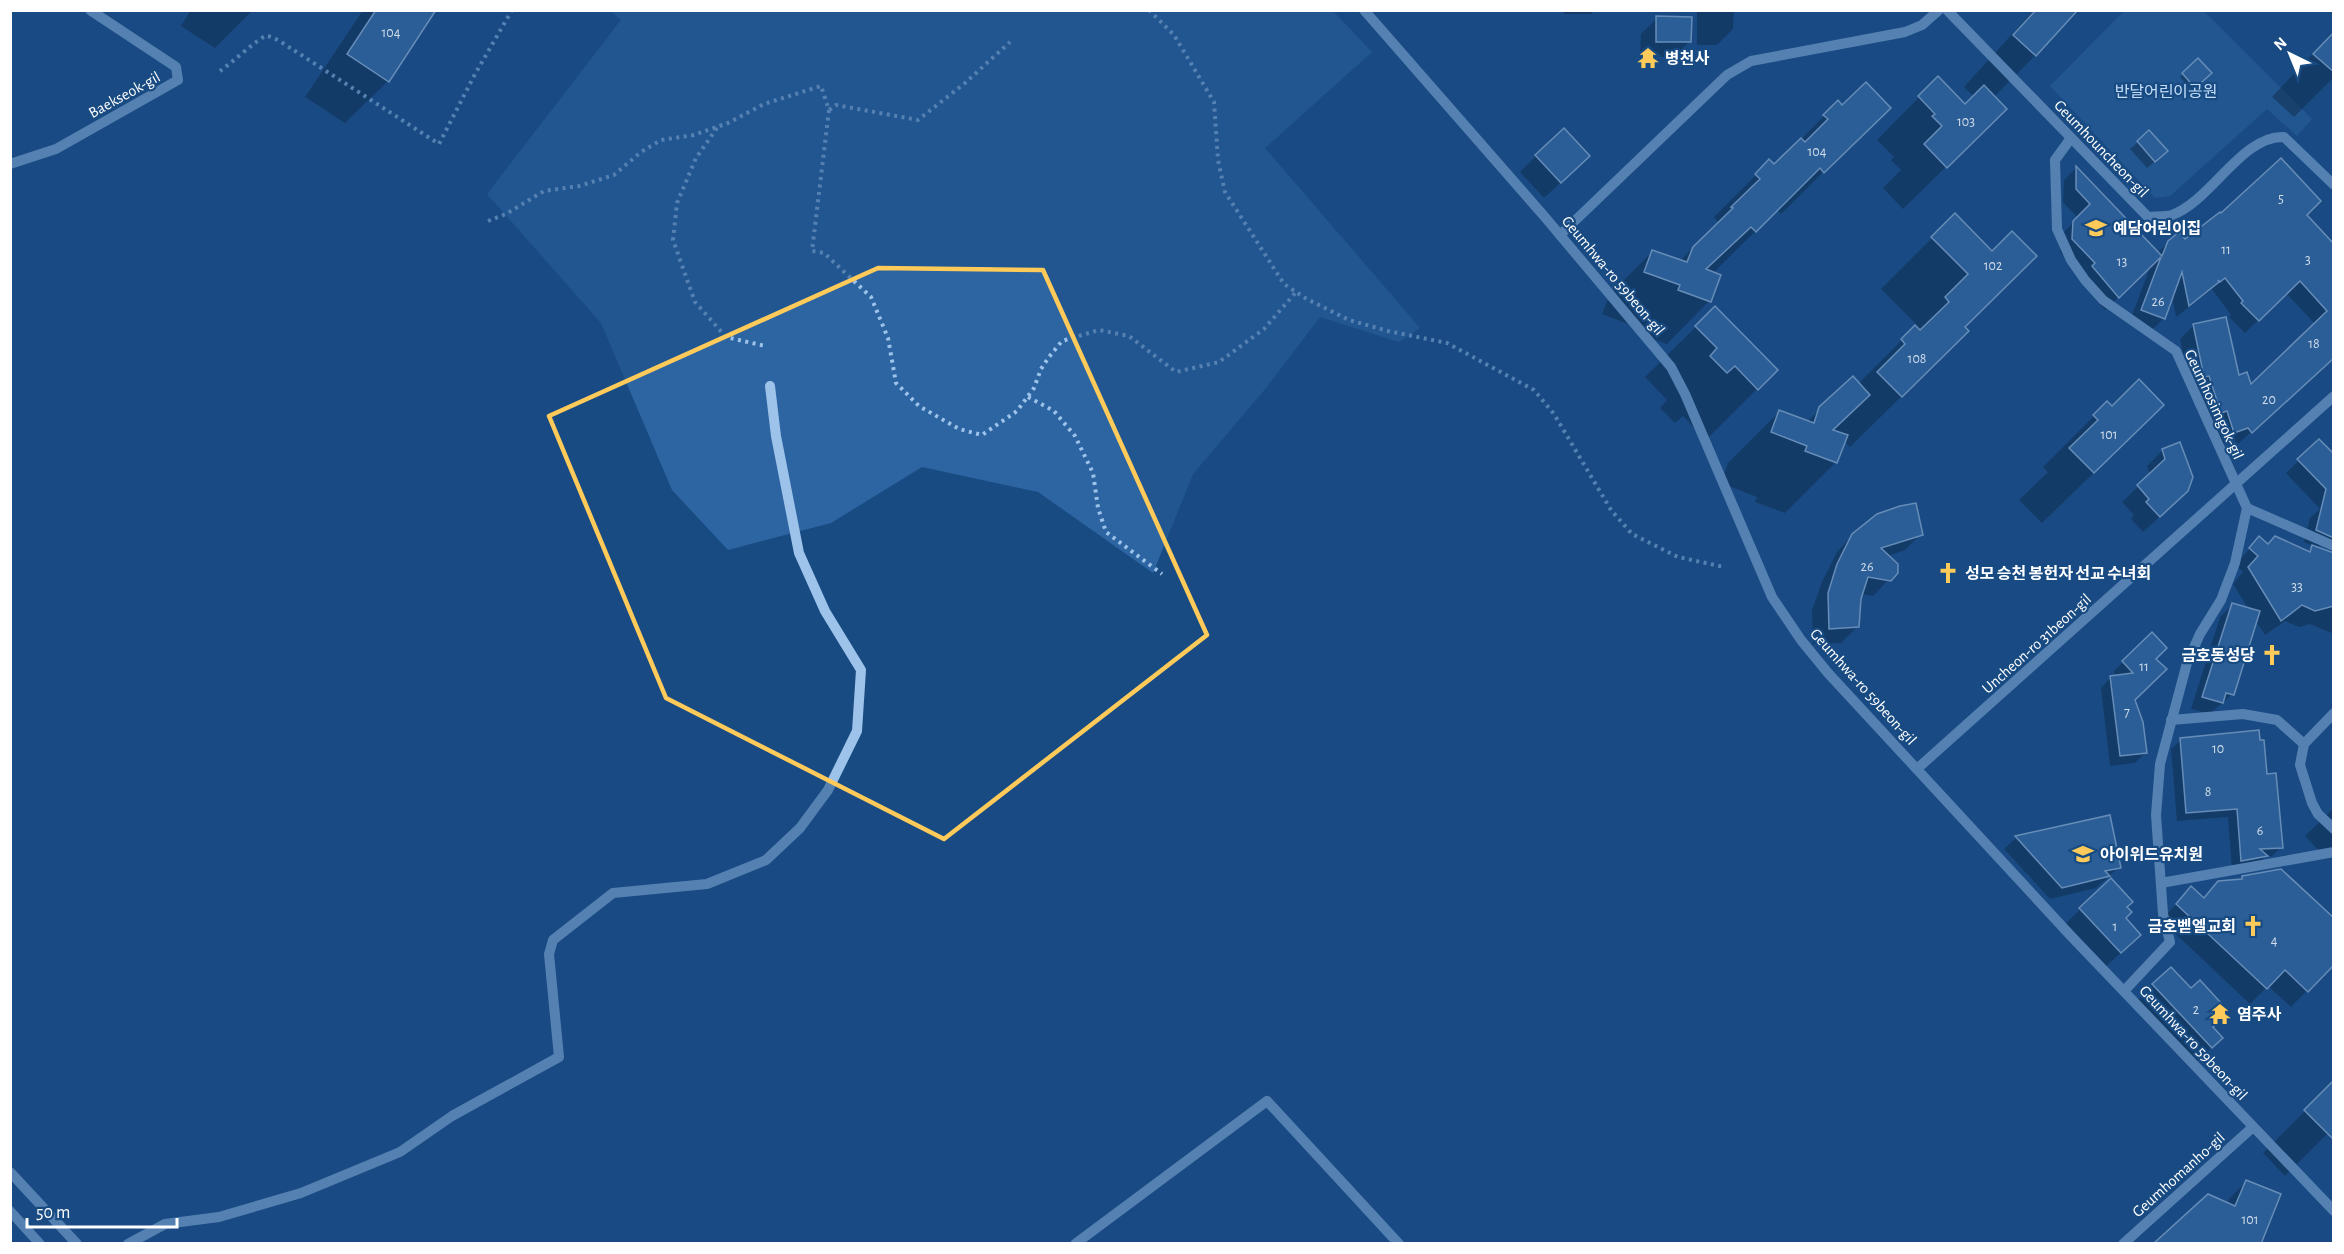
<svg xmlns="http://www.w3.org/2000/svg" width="2344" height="1254" font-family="'Alegreya Sans','Noto Sans KR',sans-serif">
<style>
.green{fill:#2c65a2}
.shadow{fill:#0007}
.building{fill:#4275ad;stroke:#c3ddf9;stroke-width:1.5}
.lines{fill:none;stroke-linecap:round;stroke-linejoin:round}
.path{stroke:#9ec3eb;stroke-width:4;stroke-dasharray:3 4.5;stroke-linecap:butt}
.minor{stroke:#9ec3eb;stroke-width:10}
.marked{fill:none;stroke:#feca59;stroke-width:4.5;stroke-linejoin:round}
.labels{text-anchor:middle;stroke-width:4.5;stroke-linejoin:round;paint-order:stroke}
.number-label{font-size:14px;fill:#d0dcea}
.poi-label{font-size:16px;font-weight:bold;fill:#fff;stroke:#194b83;text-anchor:start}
.park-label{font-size:16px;fill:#c3ddf9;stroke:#194b83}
.street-label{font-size:16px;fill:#fff;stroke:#194b83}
</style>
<rect width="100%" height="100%" fill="#194b83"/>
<!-- green -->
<g class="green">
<path d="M 611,11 L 1333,11 L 1372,52 L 1265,148 L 1420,328 L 1399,342 L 1320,317 L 1266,388 L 1193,474 L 1153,573 L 1038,492 L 922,467 L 831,523 L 728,550 L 672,490 L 601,323 L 487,194 L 621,20 Z"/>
<path d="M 2124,11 L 2204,11 L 2312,119 L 2297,136 L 2267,109 L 2170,196 L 2155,198 L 2050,86 Z"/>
</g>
<!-- shadow -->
<g class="shadow">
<path d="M 191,10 L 253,10 L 215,48 L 181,26 Z"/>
<path d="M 363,10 L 434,10 L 388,81 L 345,123 L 305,97 Z"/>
<path d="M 1564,10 L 1595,10 L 1591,14 L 1564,14 Z"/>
<path d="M 1697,10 L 1734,10 L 1733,29 L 1717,45 L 1697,45 Z"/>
<path d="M 2034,10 L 2080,10 L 1994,97 L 2005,109 L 1903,209 L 1883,188 L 1901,170 L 1891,160 L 1894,157 L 1877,140 L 1938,78 L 1965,106 L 1974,97 L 1964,87 Z"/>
<path d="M 1657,18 L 1690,41 L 1674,57 L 1640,57 L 1641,34 Z"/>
<path d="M 2334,31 L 2334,77 L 2294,117 L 2272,97 Z"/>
<path d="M 2198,60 L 2210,73 L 2191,90 L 2180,77 Z"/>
<path d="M 1838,102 L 1842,107 L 1888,108 L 1781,214 L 1777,210 L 1713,273 L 1709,301 L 1667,344 L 1637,333 L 1639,328 L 1602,314 L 1610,294 L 1652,252 L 1680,261 L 1718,222 L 1714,217 L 1769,162 L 1774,167 Z"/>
<path d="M 2138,142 L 2158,159 L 2147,168 L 2130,149 Z"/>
<path d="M 1536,156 L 1572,172 L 1544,198 L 1520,172 Z"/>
<path d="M 2076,168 L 2157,253 L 2169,242 L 2184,241 L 2305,216 L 2334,246 L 2334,356 L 2238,444 L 2234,440 L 2221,445 L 2191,390 L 2180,339 L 2194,325 L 2238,377 L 2250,387 L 2315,324 L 2286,293 L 2245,333 L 2229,317 L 2231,315 L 2212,289 L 2176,317 L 2172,296 L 2164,318 L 2151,331 L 2129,323 L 2151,265 L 2105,310 L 2080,280 L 2083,277 L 2060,252 L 2061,235 L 2078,218 L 2063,202 L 2064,180 Z"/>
<path d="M 1932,238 L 1992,253 L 1963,328 L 1916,382 L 1850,447 L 1844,441 L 1836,462 L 1785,513 L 1755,502 L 1757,497 L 1721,483 L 1728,463 L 1779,412 L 1807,422 L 1821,408 L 1858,384 L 1917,325 L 1881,289 Z"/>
<path d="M 1715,308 L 1776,370 L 1706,440 L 1683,416 L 1675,423 L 1660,408 L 1667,400 L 1645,377 Z"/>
<path d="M 2107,403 L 2111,456 L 2042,523 L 2019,500 L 2048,472 L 2043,467 Z"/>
<path d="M 2319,441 L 2334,456 L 2334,544 L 2328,538 L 2317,548 L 2334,564 L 2334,634 L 2310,624 L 2299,627 L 2285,621 L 2265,635 L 2255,620 L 2232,694 L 2210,714 L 2191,709 L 2220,617 L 2232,605 L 2249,610 L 2233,584 L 2243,572 L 2235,565 L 2259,538 L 2267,546 L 2307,552 L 2313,546 L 2304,542 L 2310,518 L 2320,509 L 2286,473 Z"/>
<path d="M 2179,444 L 2170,507 L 2143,532 L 2131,519 L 2134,515 L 2122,502 L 2150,475 L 2147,466 L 2163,450 Z"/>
<path d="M 1921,534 L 1905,550 L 1888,556 L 1896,572 L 1873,596 L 1861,594 L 1857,627 L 1841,643 L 1813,644 L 1812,610 L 1822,582 L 1837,552 L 1853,535 Z"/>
<path d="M 2152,634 L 2154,660 L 2133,700 L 2145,753 L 2135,763 L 2110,766 L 2101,688 L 2111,677 L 2117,677 L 2113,672 Z"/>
<path d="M 2181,740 L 2265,775 L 2281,847 L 2272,856 L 2265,857 L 2257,865 L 2232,870 L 2228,817 L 2177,821 L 2171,749 Z"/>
<path d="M 2334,808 L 2334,853 L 2327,859 L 2305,836 Z"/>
<path d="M 2108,817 L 2119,867 L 2096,888 L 2050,899 L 2004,849 L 2016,838 Z"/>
<path d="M 2243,878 L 2330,917 L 2334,914 L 2334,963 L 2291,1007 L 2268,986 L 2250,1004 L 2161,920 L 2192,888 L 2203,899 L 2219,882 L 2240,880 Z"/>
<path d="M 2111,880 L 2125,908 L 2124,950 L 2104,968 L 2064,925 Z"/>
<path d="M 2153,985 L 2210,1014 L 2211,1027 L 2221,1038 L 2195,1063 L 2137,1001 Z"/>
<path d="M 2334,1082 L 2334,1127 L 2285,1176 L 2263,1153 Z"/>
<path d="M 2246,1182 L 2259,1244 L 2227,1204 L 2230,1198 Z"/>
</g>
<!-- building -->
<g class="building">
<path d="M 376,10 L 436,10 L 389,82 L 347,54 Z"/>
<path d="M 2036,10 L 2078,10 L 2036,56 L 2013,35 Z"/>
<path d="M 1656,16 L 1692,17 L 1691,42 L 1656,42 Z"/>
<path d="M 2334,32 L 2334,72 L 2313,54 Z"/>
<path d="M 2198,58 L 2212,73 L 2195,88 L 2182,73 Z"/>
<path d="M 1938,76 L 1965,104 L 1984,85 L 2007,109 L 1947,168 L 1924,144 L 1942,126 L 1932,116 L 1935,114 L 1918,96 Z"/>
<path d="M 1866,82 L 1891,108 L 1824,173 L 1820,168 L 1756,232 L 1751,227 L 1706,269 L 1721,275 L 1711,302 L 1678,290 L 1680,285 L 1644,272 L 1652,250 L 1687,262 L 1693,247 L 1733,208 L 1731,207 L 1760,179 L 1755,174 L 1769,159 L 1774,164 L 1801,138 L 1805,142 L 1828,119 L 1823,115 L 1838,100 L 1842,105 Z"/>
<path d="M 1564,128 L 1590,156 L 1561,183 L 1535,155 Z"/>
<path d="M 2149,130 L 2168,151 L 2155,162 L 2137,141 Z"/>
<path d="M 2281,158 L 2321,201 L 2307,215 L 2334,244 L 2334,358 L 2252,433 L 2248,428 L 2234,433 L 2227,411 L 2221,413 L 2209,376 L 2204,377 L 2193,324 L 2226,317 L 2239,375 L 2247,372 L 2251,384 L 2327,311 L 2300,281 L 2259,321 L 2241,303 L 2243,301 L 2225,278 L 2220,282 L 2218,280 L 2219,282 L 2189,306 L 2182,272 L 2165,319 L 2141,310 L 2161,257 L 2119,298 L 2092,266 L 2095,263 L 2072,239 L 2073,221 L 2090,204 L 2076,189 L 2076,166 L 2162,256 L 2168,241 L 2179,232 L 2185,239 L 2220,212 L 2221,213 Z"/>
<path d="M 1955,213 L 1992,251 L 2012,231 L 2037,256 L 1965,327 L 1969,331 L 1902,397 L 1877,372 L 1905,344 L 1901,339 L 1915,325 L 1920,330 L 1949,302 L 1945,297 L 1968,274 L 1931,237 Z"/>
<path d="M 1715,306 L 1778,370 L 1758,390 L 1735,366 L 1727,373 L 1710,356 L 1717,348 L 1695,326 Z"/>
<path d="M 1853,376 L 1870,395 L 1833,430 L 1848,435 L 1837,463 L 1805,451 L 1807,446 L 1771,432 L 1779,410 L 1814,423 L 1819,407 Z"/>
<path d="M 2139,379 L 2164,405 L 2094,473 L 2069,448 L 2098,420 L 2093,415 L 2107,401 L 2112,406 Z"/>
<path d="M 2319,439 L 2334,454 L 2334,538 L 2316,530 L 2326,489 L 2297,459 Z"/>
<path d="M 2180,442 L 2193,477 L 2188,491 L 2160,517 L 2146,502 L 2149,499 L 2137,485 L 2165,459 L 2162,449 Z"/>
<path d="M 1916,503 L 1923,535 L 1881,548 L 1898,564 L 1898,573 L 1891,581 L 1868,577 L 1861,599 L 1859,627 L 1829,629 L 1828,593 L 1837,564 L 1852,534 L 1877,514 L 1900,506 Z"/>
<path d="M 2259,536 L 2268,544 L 2275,536 L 2310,552 L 2312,545 L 2334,553 L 2334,606 L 2315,611 L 2302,605 L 2281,621 L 2248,567 L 2258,556 L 2249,548 Z"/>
<path d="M 2232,603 L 2260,611 L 2234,695 L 2226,693 L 2223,703 L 2202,697 Z"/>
<path d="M 2152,632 L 2167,648 L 2156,659 L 2167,669 L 2135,700 L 2143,722 L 2147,753 L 2120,756 L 2110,676 L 2133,673 L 2122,661 Z"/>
<path d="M 2259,730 L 2260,740 L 2264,740 L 2267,774 L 2276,773 L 2283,848 L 2260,849 L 2268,856 L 2241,861 L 2237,809 L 2186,813 L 2180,738 Z"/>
<path d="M 2110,815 L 2121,868 L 2105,871 L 2110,876 L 2062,888 L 2015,836 Z"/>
<path d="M 2281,869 L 2334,918 L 2334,965 L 2308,992 L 2285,970 L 2267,989 L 2176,904 L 2191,886 L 2204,898 L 2218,881 L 2242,879 L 2242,876 Z"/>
<path d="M 2111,878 L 2133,902 L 2127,907 L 2132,912 L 2126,918 L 2141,935 L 2121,953 L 2079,908 Z"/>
<path d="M 2171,967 L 2191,988 L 2200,980 L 2222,1004 L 2212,1014 L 2219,1022 L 2213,1027 L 2223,1038 L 2212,1048 L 2152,984 Z"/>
<path d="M 2334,1080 L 2334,1140 L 2304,1110 Z"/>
<path d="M 2246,1180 L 2281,1194 L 2261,1244 L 2153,1244 L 2208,1194 L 2235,1206 Z"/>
</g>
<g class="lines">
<!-- path -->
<g class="path">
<path d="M 1149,10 L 1174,35 L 1214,102 L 1218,160 L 1225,192 L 1284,284 L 1305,298 L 1349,320 L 1388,331 L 1447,343 L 1534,390 L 1554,414 L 1611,510 L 1632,534 L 1678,557 L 1724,567"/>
<path d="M 220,71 C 228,66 261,36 266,36 C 274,36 285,45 292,49 L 439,144 L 474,76 L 512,10"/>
<path d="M 829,110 L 812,251 L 824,253 L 871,297 L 888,338 L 896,383 L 919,406 L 959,429 L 982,435 L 1017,411 L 1034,388 L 1041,369 L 1049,357 L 1062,341 L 1099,330 L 1129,336 L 1176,372 L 1219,362 L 1264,329 L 1296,292"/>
<path d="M 717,128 L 696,158 L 677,203 L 673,240 L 695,302 L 726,337 L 765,346"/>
<path d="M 488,221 L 506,214 L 544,191 L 579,186 L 614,175 L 641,152 L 661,140 L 694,135 L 728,123 L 764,104 L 821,86 L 829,110 L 836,105 L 918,120 L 965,83 L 1010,42"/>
<path d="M 1028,397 L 1054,411 L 1075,436 L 1093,473 L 1098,508 L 1106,532 L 1162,574"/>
</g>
<!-- minor -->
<g class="minor">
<path d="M 1364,10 L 1544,216 L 1671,367 L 1685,394 L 1772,597 L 1801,640 L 1828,673 L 2071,936 L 2334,1211"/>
<path d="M 1947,10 L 2148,217 C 2155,216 2165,217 2172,215 C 2211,201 2242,135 2284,137 L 2334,185"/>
<path d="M 2071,138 L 2055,160 L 2057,229 L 2071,260 L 2085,280 L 2103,300 L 2176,351 L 2247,508 L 2235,563 L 2221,600 L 2200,634 L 2187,663 L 2160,764 L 2156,815 L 2163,914 L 2170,942 L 2124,991"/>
<path d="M 10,164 L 56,149 L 178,80 L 176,67 L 90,10"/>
<path d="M 1560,235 L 1727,75 L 1751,61 L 1905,32 L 1922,25 L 1939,10"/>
<path d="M 2247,508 L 2334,546"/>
<path d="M 2334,713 L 2304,744 L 2300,765 L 2312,803 L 2318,814 L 2334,829"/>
<path d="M 2171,720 L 2243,714 L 2277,720 L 2304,744"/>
<path d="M 1918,768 L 2334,396"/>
<path d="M 2161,883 L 2334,852"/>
<path d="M 10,1172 L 77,1244"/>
<path d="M 10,1211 L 40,1244"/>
<path d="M 128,1244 L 165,1224 L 219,1217 L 301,1193 L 400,1152 L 452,1116 L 559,1057 L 549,954 L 553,940 L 613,893 L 707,884 L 766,860 L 800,828 L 828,790 L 857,731 L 861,670 L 825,611 L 799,553 L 776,436 L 770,386"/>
<path d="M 1075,1244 L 1267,1101 L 1399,1244"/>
<path d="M 2123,1244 L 2253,1127"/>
</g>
</g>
<!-- marked area -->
<path d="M0 0H2344V1254H0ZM 878,268 L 1043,270 L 1207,635 L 944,839 L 666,698 L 549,416 Z" fill="#194b83" fill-opacity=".55" fill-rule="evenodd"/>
<path class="marked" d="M 878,268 L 1043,270 L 1207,635 L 944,839 L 666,698 L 549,416 Z"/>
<!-- icons -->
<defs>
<symbol id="temple-bare" viewBox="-9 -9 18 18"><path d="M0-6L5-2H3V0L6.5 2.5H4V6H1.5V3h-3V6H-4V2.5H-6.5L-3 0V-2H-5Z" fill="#feca59" stroke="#194b83" stroke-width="2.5" paint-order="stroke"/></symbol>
<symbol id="school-bare" viewBox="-9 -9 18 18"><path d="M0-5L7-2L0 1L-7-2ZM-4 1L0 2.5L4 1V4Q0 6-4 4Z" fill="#feca59" stroke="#194b83" stroke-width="2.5" paint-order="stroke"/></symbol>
<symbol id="church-bare" viewBox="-9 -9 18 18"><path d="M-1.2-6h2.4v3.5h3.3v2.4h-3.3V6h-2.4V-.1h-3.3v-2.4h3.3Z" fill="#feca59" stroke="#194b83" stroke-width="2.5" paint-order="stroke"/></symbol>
</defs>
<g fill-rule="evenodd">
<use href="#temple-bare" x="1633" y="43" width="30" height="30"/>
<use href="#school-bare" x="2081" y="213" width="30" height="30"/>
<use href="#church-bare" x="1933" y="558" width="30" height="30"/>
<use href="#church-bare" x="2257" y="640" width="30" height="30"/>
<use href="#school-bare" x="2068" y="839" width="30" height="30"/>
<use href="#church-bare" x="2238" y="911" width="30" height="30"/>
<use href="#temple-bare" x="2205" y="999" width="30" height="30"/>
</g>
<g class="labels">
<!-- number labels -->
<g class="number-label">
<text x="391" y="37">104</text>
<text x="1966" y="126">103</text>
<text x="1817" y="156">104</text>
<text x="2281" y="203">5</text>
<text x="2226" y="254">11</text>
<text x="2308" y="264">3</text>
<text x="2122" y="266">13</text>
<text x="1993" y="270">102</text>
<text x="2158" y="306">26</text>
<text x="2314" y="348">18</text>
<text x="1917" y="363">108</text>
<text x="2269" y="404">20</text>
<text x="2109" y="439">101</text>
<text x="1867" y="571">26</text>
<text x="2297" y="591">33</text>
<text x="2144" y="671">11</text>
<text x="2127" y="716">7</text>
<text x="2218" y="753">10</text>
<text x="2208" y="796">8</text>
<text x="2260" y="835">6</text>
<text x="2115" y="931">1</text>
<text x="2274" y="945">4</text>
<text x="2196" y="1014">2</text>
<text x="2250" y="1224">101</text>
</g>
<!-- poi labels -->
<g class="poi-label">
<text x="1665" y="64">병천사</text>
<text x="2113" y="234">예담어린이집</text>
<text x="1965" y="579">성모 승천 봉헌자 선교 수녀회</text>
<text x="2255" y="661" text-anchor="end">금호동성당</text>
<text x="2100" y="860">아이위드유치원</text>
<text x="2236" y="932" text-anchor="end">금호벧엘교회</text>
<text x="2237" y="1020">염주사</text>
</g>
<!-- park labels -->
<g class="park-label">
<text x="2166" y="97">반달어린이공원</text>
</g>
<!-- street labels -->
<g class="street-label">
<text transform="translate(124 94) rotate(-29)" y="6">Baekseok-gil</text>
<text transform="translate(2102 148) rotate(46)" y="6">Geumhouncheon-gil</text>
<text transform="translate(1614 275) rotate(50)" y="6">Geumhwa-ro 59beon-gil</text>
<text transform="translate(2215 404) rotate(65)" y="6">Geumhosimgok-gil</text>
<text transform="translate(2036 643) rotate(-42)" y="6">Uncheon-ro 31beon-gil</text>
<text transform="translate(1864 686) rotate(48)" y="6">Geumhwa-ro 59beon-gil</text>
<text transform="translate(2194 1042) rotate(47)" y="6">Geumhwa-ro 59beon-gil</text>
<text transform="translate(2178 1174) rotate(-42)" y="6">Geumhomanho-gil</text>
</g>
</g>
<!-- border -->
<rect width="2344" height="1254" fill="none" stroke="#ffffff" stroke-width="24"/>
<!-- north arrow -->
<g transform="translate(2290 54) rotate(317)" stroke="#194b83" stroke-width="4.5" paint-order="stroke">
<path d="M0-4.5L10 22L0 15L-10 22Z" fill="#ffffff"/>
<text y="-9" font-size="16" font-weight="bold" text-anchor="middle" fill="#ffffff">N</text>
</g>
<!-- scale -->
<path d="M27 1218v9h150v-9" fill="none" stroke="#ffffff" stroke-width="3"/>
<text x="36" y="1218" font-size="18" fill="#ffffff" stroke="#194b83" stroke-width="4.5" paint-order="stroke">50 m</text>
</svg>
